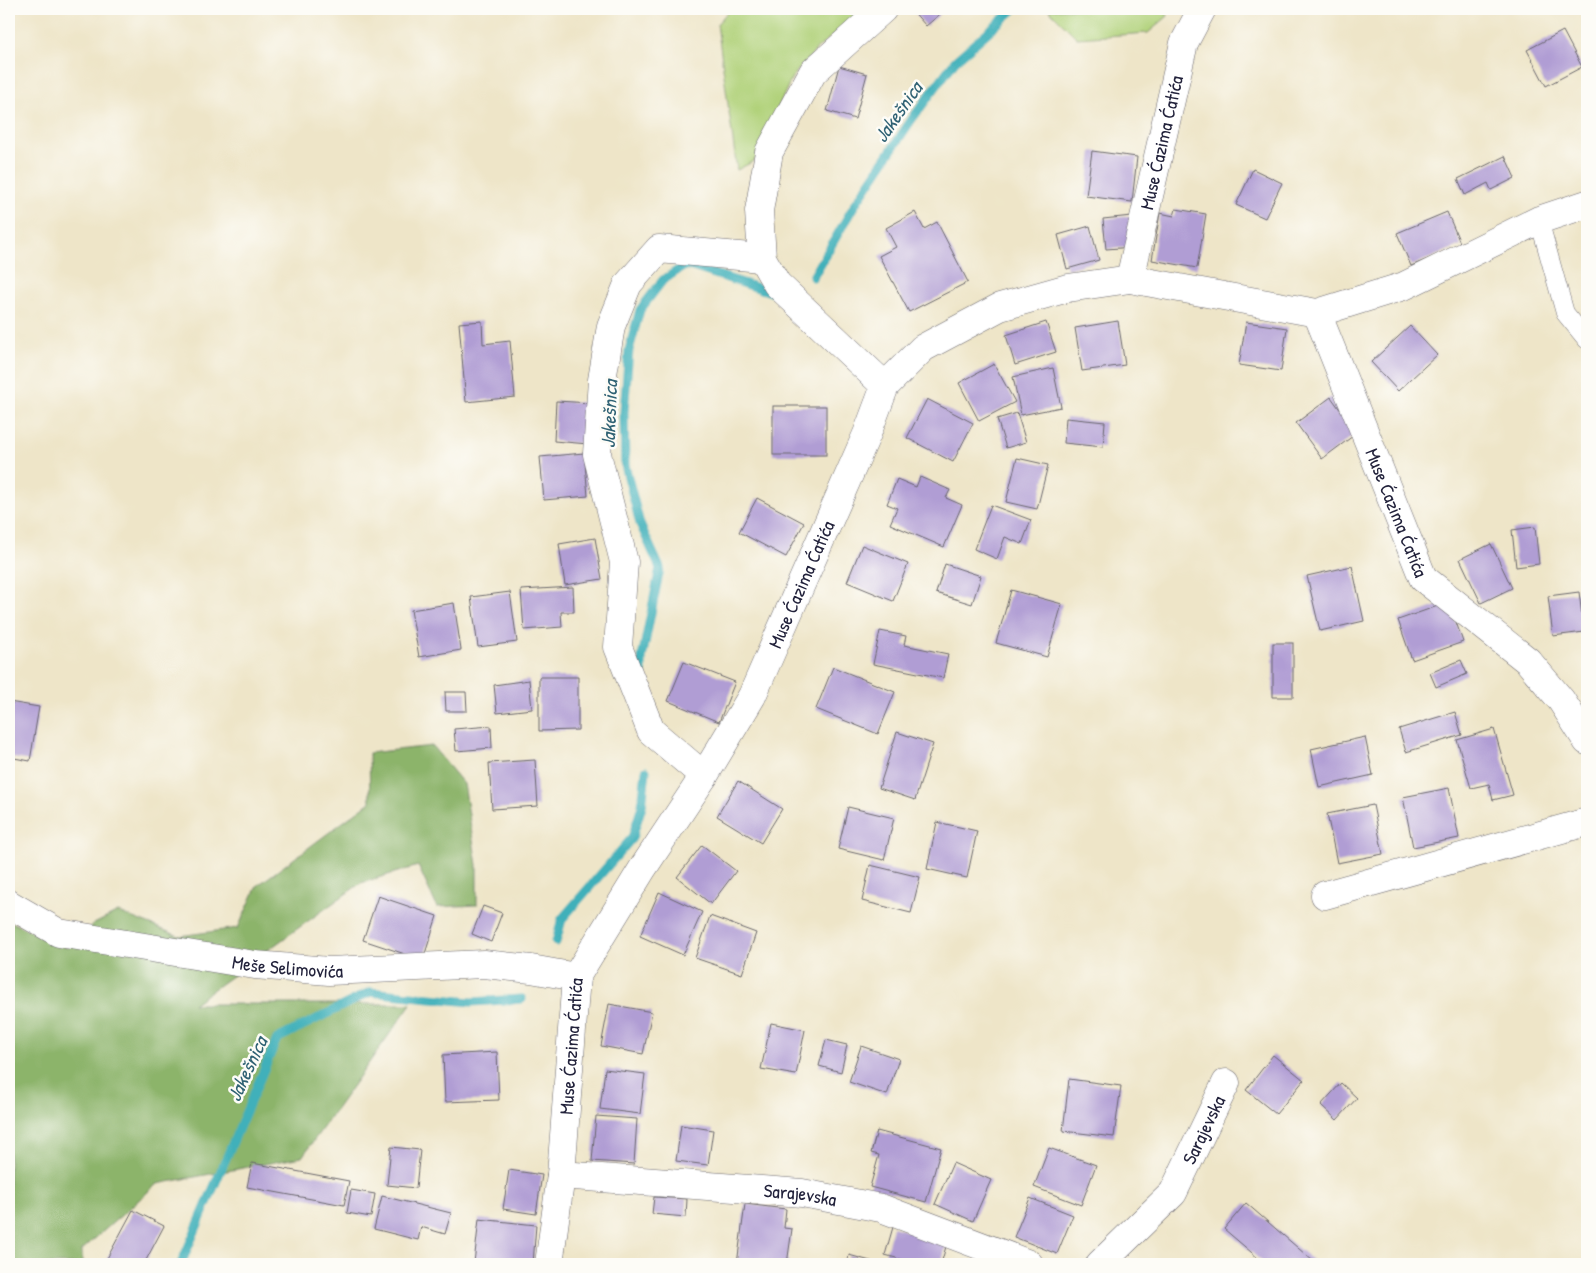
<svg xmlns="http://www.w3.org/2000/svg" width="1596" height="1273" font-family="'Patrick Hand',sans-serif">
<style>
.green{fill:#b1d27a;stroke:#6a7a5a}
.forest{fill:#8cb46a;stroke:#576b52}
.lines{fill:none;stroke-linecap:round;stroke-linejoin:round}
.stream{stroke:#40b0ba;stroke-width:9}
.building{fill:#b09dd4}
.service-casing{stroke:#69666c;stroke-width:19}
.minor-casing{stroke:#69666c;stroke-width:29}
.tertiary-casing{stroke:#69666c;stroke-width:29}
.service{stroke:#fff;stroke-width:18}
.minor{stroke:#fff;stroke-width:28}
.tertiary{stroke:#fff;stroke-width:28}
.labels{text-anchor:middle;stroke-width:5;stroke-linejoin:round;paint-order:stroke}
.street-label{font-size:19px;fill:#22223b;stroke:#fdfcf7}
.water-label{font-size:20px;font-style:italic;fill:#306274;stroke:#fdfcf7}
</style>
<rect width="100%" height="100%" fill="#fdfcf7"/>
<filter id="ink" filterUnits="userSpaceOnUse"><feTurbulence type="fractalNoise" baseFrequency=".02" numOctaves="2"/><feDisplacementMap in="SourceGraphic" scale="10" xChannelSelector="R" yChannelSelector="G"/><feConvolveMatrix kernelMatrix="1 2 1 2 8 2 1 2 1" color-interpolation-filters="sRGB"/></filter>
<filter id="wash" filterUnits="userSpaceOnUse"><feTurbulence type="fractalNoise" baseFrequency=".0096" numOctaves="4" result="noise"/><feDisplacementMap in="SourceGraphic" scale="20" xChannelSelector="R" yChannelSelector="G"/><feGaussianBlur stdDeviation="1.12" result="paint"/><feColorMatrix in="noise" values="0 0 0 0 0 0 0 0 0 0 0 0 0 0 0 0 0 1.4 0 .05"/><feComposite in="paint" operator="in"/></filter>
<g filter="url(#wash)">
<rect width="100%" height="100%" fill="#eee5c8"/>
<!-- green -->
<g class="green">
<path d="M 730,9 L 863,9 L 817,49 L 792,77 L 754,161 L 737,170 L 717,24 Z"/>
<path d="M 1048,9 L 1164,9 L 1168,16 L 1148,33 L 1077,38 Z"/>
</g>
<!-- forest -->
<path class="forest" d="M 432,746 L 464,784 L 477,865 L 477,905 L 437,907 L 418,866 L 361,883 L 193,1004 L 411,1004 L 302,1157 L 157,1184 L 82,1250 L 82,1264 L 9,1264 L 9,921 L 67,948 L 94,924 L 118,912 L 179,936 L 238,928 L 257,886 L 370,802 L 369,753 Z"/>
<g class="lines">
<!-- stream -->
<g class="stream">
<path d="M 813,277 L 854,206 L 912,119 L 955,61 L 1014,9"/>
<path d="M 642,672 L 642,658 L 660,568 L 640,524 L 625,465 L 624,412 L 629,350 L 640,310 L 663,280 L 686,265 L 774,293"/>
<path d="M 556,942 L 562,919 L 632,838 L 642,806 L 646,771"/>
<path d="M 181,1264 L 277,1039 L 370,992 L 471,1002 L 522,999"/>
</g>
</g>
<g id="blocks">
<!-- building -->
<g class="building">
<path d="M 911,9 L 946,9 L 926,26 Z"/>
<path d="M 1563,31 L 1582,67 L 1546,86 L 1527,50 Z"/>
<path d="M 839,66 L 867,74 L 855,119 L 827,111 Z"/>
<path d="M 1092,151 L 1137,157 L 1132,202 L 1086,196 Z"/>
<path d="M 1505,156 L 1515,178 L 1491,190 L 1488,183 L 1465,195 L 1458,179 Z"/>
<path d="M 1253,169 L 1282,183 L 1265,218 L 1236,205 Z"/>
<path d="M 1176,209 L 1206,214 L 1197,268 L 1152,260 L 1160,213 L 1174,216 Z"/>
<path d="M 915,212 L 924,229 L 937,222 L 968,282 L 909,312 L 879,256 L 896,247 L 886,228 Z"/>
<path d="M 1447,212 L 1461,245 L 1411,266 L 1397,233 Z"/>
<path d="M 1132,216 L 1134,247 L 1106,249 L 1103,219 Z"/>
<path d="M 1090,226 L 1099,260 L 1067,269 L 1058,235 Z"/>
<path d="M 482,321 L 483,344 L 510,341 L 515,397 L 466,402 L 459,323 Z"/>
<path d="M 1118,321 L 1125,365 L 1082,371 L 1075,328 Z"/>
<path d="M 1046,322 L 1056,352 L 1015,365 L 1006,335 Z"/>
<path d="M 1246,322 L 1287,328 L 1281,371 L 1239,365 Z"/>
<path d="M 1410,326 L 1437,355 L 1398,391 L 1371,362 Z"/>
<path d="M 994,364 L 1015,402 L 979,421 L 959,383 Z"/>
<path d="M 1053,368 L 1061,407 L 1021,415 L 1013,377 Z"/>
<path d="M 1331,397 L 1357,433 L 1322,459 L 1296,423 Z"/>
<path d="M 927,399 L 973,423 L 953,462 L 907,438 Z"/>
<path d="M 556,401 L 591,403 L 588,444 L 554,441 Z"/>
<rect x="773" y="406" width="53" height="49"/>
<path d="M 1017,413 L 1026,442 L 1006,448 L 997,419 Z"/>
<path d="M 1066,418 L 1105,422 L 1103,447 L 1064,443 Z"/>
<path d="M 584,453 L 588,496 L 544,500 L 540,457 Z"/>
<path d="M 1017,458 L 1048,465 L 1037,509 L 1006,502 Z"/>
<path d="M 920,477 L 950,490 L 946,498 L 962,505 L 944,547 L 890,524 L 897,508 L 887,504 L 897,479 L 916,487 Z"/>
<path d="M 757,498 L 804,523 L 786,557 L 739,532 Z"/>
<path d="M 991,505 L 1031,520 L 1022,544 L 1005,537 L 997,559 L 974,549 Z"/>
<path d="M 1535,527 L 1539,564 L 1516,567 L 1512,530 Z"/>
<path d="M 595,538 L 602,579 L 565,585 L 559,544 Z"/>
<path d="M 1491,544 L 1512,588 L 1481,603 L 1460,559 Z"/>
<path d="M 862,545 L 908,564 L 893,601 L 847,582 Z"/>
<path d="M 945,564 L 981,576 L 972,604 L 936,593 Z"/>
<path d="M 1352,566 L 1364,621 L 1320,631 L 1307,576 Z"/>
<path d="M 573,587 L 574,612 L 561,612 L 562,627 L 524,630 L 521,590 Z"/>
<path d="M 1011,590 L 1062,604 L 1047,657 L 996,643 Z"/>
<path d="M 510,592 L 517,642 L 478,647 L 471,597 Z"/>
<path d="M 1579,592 L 1584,632 L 1553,636 L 1548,596 Z"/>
<path d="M 1449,602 L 1463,642 L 1412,660 L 1398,620 Z"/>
<path d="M 454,603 L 461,650 L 419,657 L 411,610 Z"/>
<path d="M 880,631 L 906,636 L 904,645 L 948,654 L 943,678 L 873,664 Z"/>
<rect x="1273" y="643" width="20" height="54"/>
<path d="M 1461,660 L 1467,674 L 1436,687 L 1430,673 Z"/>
<path d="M 684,662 L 735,682 L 719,722 L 668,701 Z"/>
<path d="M 833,667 L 895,692 L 878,734 L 816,709 Z"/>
<path d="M 539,677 L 578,677 L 578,730 L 539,731 Z"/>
<path d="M 529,680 L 532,709 L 497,713 L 494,685 Z"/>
<path d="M 445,692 L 466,692 L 467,711 L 446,711 Z"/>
<path d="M 9,702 L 39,707 L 30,761 L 9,757 Z"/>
<path d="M 1455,712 L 1462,735 L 1406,752 L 1399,729 Z"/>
<path d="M 491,726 L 492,748 L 456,751 L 454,729 Z"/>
<path d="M 1494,729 L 1513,795 L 1493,800 L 1489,784 L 1471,788 L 1457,740 Z"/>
<path d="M 897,732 L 933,744 L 915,800 L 879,788 Z"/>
<path d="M 1365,737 L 1373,775 L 1319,787 L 1311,749 Z"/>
<path d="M 535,760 L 538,806 L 492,809 L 489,763 Z"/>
<path d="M 738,781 L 782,809 L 761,843 L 717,816 Z"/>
<path d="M 1449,788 L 1459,838 L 1413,847 L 1403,797 Z"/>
<path d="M 1373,805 L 1383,854 L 1337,863 L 1327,814 Z"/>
<path d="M 848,807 L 894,818 L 884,860 L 838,849 Z"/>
<path d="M 937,822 L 977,831 L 967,878 L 927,869 Z"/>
<path d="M 702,845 L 736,871 L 711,904 L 677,877 Z"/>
<path d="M 870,865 L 920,877 L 911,913 L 862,901 Z"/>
<path d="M 659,892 L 702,912 L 683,955 L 640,936 Z"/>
<path d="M 378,896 L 437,916 L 423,960 L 363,940 Z"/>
<path d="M 483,906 L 502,913 L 491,942 L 472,934 Z"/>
<path d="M 710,916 L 756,933 L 742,974 L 695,958 Z"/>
<path d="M 609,1004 L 652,1012 L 643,1054 L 601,1046 Z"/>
<path d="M 771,1023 L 805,1030 L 796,1075 L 761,1069 Z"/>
<path d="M 826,1040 L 847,1045 L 841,1072 L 819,1066 Z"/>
<path d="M 861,1046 L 899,1059 L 887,1095 L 849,1082 Z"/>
<path d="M 497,1052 L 499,1100 L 445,1102 L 443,1055 Z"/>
<path d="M 1273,1055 L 1304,1080 L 1276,1114 L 1246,1090 Z"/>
<path d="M 605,1069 L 645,1074 L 640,1114 L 600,1109 Z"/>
<path d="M 1069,1079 L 1121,1086 L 1114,1137 L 1063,1131 Z"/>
<path d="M 1341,1083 L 1357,1098 L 1337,1120 L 1321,1105 Z"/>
<path d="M 596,1116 L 637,1119 L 634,1164 L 592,1161 Z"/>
<path d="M 681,1125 L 713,1130 L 708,1165 L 676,1161 Z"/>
<path d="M 877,1131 L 941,1148 L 926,1202 L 870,1187 L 879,1155 L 871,1153 Z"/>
<path d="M 391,1147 L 420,1150 L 416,1188 L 387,1185 Z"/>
<path d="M 1049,1148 L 1096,1165 L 1081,1205 L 1034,1187 Z"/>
<path d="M 252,1163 L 349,1181 L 344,1205 L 247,1187 Z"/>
<path d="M 953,1163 L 991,1180 L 973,1221 L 935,1204 Z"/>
<path d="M 509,1170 L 542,1175 L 536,1214 L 503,1209 Z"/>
<path d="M 351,1190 L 375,1194 L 371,1217 L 347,1213 Z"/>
<path d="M 382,1196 L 451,1213 L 445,1234 L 421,1227 L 418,1240 L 374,1229 Z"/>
<path d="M 654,1197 L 687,1199 L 686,1217 L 652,1214 Z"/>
<path d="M 1030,1198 L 1073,1215 L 1057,1254 L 1014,1237 Z"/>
<path d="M 1246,1203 L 1313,1261 L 1310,1264 L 1265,1264 L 1224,1229 Z"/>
<path d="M 745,1204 L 786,1209 L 784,1228 L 792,1229 L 787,1264 L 737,1264 Z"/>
<path d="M 133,1210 L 164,1226 L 144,1264 L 104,1264 Z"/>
<path d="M 479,1219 L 536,1225 L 533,1264 L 474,1263 Z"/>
<path d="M 893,1227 L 947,1243 L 941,1264 L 910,1264 L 911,1262 L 885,1255 Z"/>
<path d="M 849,1255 L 881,1264 L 847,1264 Z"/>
</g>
</g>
</g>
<g filter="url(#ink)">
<use href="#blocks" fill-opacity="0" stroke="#69666c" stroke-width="1"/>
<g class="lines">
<defs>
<path id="service" d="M 1539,220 L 1565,313 L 1587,340"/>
<g id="minor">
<path d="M 883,9 L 813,72 L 769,152 L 759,211 L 762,258 L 777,284 L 885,386"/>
<path id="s1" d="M 1130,279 L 1184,43 L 1202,9"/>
<path id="s2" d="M 1317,313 L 1423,578 L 1528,661 L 1561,700 L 1587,741"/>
<path d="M 704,776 L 651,731 L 618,647 L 624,562 L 597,454 L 602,380 L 611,326 L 628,284 L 659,249 L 762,258"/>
<path d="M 1325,895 L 1587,822"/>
<path id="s3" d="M 9,904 L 59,933 L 255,965 L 329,971 L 484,964 L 531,969 L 576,977"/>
<path id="s4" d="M 561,1175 L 802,1193 L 881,1208 L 1029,1264"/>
<path id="s5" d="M 1100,1264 L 1173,1193 L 1226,1083"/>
</g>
<g id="tertiary">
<path id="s6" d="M 549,1264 L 561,1175 L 576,977 L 643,868 L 704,776 L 752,696 L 867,434 L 885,386 L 923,348 L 1000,307 L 1068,288 L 1130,279 L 1317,313 L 1404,286 L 1539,220 L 1587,204"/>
</g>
</defs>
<!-- service casing -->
<use href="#service" class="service-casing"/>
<!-- minor casing -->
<use href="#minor" class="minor-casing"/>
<!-- tertiary casing -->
<use href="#tertiary" class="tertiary-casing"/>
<!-- service -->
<use href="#service" class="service"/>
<!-- minor -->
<use href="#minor" class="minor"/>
<!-- tertiary -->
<use href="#tertiary" class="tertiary"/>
</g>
</g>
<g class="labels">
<!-- street labels -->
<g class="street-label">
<text dy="7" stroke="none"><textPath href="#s1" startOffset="140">Muse Ćazima Ćatića</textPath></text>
<text dy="7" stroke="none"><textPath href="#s2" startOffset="215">Muse Ćazima Ćatića</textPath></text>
<text dy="7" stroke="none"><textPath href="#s6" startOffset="742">Muse Ćazima Ćatića</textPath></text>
<text dy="7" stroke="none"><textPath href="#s3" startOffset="289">Meše Selimovića</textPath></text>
<text dy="7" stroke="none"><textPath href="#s6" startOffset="219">Muse Ćazima Ćatića</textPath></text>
<text dy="7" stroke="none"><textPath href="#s5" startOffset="172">Sarajevska</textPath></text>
<text dy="7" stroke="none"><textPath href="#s4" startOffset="240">Sarajevska</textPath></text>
</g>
<!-- water labels -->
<g class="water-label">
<text transform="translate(898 112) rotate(-55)" y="7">Jakešnica</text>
<text transform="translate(609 414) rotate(-88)" y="7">Jakešnica</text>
<text transform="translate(247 1069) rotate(-65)" y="7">Jakešnica</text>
</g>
</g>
<!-- margin -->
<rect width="1596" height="1273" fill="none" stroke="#fdfcf7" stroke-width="30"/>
</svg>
